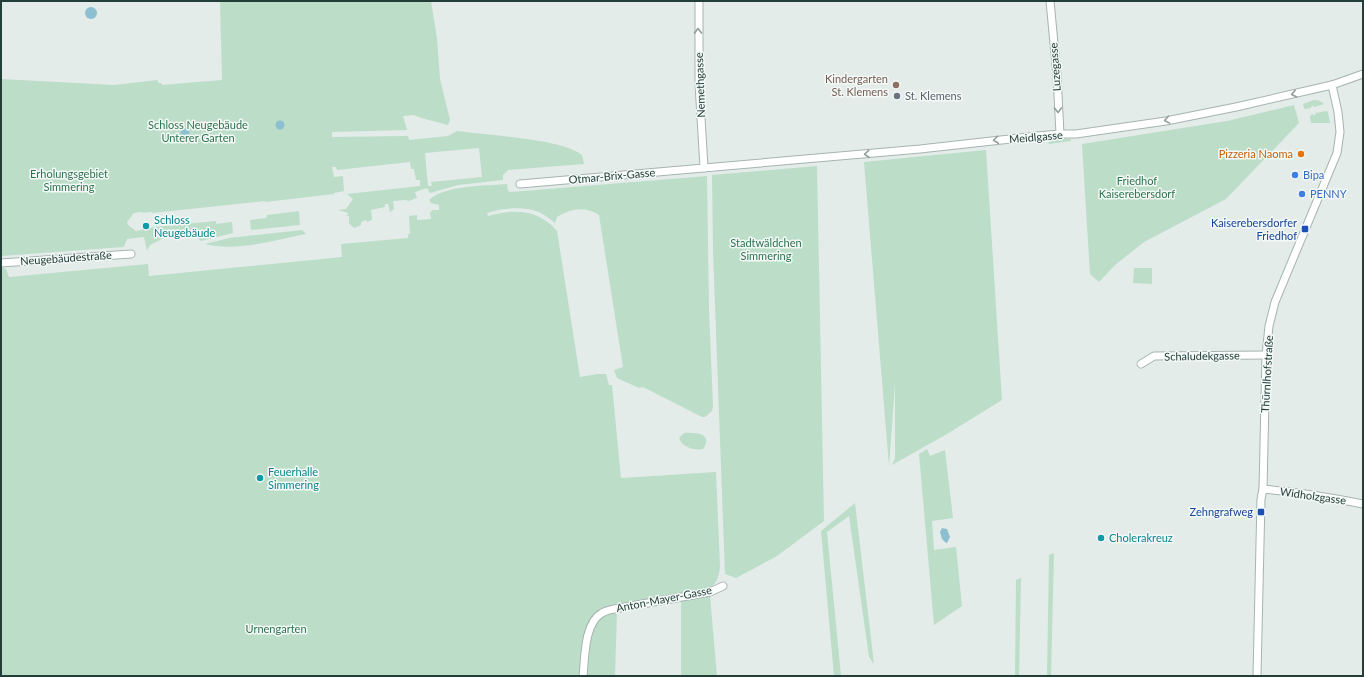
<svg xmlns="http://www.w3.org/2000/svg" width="1364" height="677" font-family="Lato,sans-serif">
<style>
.green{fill:#bcddc8;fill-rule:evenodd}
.water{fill:#8cc0d0}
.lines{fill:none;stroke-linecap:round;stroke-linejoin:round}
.minor-casing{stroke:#a6b4b0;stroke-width:9}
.minor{stroke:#fff;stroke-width:7}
.oneway{stroke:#919e9c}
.education-dot{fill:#8d6e63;stroke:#f3f9f6;stroke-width:1.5}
.worship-dot{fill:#6b7280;stroke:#f3f9f6;stroke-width:1.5}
.food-dot{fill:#e8710a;stroke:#f3f9f6;stroke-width:1.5}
.shop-dot{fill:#3f7fe0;stroke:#f3f9f6;stroke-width:1.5}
.culture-dot{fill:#0f9aa8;stroke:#f3f9f6;stroke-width:1.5}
.transit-dot{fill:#1a4fb4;stroke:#f3f9f6;stroke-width:1.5}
.labels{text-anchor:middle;stroke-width:3;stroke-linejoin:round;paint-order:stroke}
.street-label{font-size:11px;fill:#233d38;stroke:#f3f9f6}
.education-label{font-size:11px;fill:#785e54;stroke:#f3f9f6;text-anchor:end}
.worship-label{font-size:11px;fill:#5b616d;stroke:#f3f9f6;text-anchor:start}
.park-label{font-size:11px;fill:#2e734f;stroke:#f3f9f6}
.food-label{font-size:11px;fill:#c56008;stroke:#f3f9f6;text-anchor:end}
.shop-label{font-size:11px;fill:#366cbe;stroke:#f3f9f6;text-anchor:start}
.culture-label{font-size:11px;fill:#0d838f;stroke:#f3f9f6;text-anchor:start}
.transit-label{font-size:11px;fill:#164399;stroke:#f3f9f6;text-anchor:end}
</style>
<rect width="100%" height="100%" fill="#e3ece9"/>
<!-- green -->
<g class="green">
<path d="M 220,1 L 431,1 L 437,38 L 440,79 L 450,120 L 448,125 L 425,119 L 413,115 L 403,116 L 407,130 L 332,132 L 332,137 L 408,136 L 409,140 L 448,136 L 457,131 C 486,135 562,139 582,155 L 584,164 L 508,170 L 503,175 L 503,180 L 458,185 L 430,193 L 427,188 L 415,192 L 417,198 L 409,201 L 405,200 L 393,201 L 394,209 L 390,212 L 388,204 L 385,204 L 385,207 L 371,210 L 372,220 L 367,222 L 366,220 L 361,222 L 361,225 L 354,228 L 349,223 L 349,216 L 347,216 L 348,213 L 338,210 L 346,209 L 353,199 L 347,194 L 420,186 L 420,180 L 416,180 L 414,169 L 411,169 L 410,162 L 337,170 L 336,167 L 332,167 L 334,177 L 343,176 L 344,191 L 334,193 L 334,194 L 265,202 L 265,201 L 152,213 L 152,212 L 143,213 L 143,212 L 134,213 L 127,222 L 128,225 L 136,231 L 154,227 L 216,221 L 216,224 L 232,222 L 233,233 L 201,241 L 193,235 L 164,238 L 150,245 L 147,251 L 144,237 L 127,239 L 124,247 L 1,256 L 1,79 L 114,85 L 158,80 L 158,83 L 161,83 L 162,85 L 222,80 ZM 479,148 L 482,177 L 431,182 L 432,186 L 428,186 L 425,153 Z"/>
<path d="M 1314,100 L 1320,101 L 1324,104 L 1314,107 L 1312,105 L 1311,108 L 1305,109 L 1304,108 L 1303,104 Z"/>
<path d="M 1294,105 L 1299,123 L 1226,199 L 1144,242 L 1115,265 L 1099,282 L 1090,274 L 1082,144 L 1227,121 Z"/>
<path d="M 1326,111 L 1328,112 L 1330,123 L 1311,123 L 1310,116 L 1311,115 L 1313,114 L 1314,116 L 1316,113 Z"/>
<path d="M 1051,138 L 1071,139 L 1071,141 L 1048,144 Z"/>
<path d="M 986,150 L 1002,400 L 947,434 L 892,465 L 895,458 L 895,384 L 889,466 L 864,162 Z"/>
<path d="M 817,166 L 824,521 L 777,556 L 736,578 L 725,574 L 713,251 L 712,175 Z"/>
<path d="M 707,176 L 709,309 L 713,406 L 712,411 L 705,417 L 702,417 L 643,387 L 639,388 L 617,378 L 614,370 L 623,367 L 599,215 C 586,206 571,208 557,217 L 555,223 C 550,219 545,215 539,212 C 523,206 503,208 487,213 L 488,216 C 514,209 538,209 557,231 L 580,377 L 597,374 L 606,374 L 609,385 L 612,385 L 621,478 L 716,472 L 720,567 C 718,582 715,587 701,591 L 609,606 C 598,610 592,617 587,627 L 580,676 L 1,676 L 1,267 L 6,269 L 9,277 L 148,264 L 149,276 L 342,257 L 341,244 L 408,238 L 408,234 L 410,234 L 409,216 L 417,215 L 417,220 L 431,219 L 430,212 L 433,210 L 439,210 L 439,205 L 431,203 L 429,200 C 446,185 484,186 507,184 L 508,191 L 511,192 Z"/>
<path d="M 299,211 L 300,225 L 251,230 L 250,220 L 266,218 L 267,215 Z"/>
<path d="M 302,230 L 306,234 C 274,240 237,252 205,244 L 229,238 Z"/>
<path d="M 1134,268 L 1152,268 L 1152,284 L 1133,283 Z"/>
<path d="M 684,433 C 694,432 714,433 703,449 C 694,451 682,447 679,438 Z"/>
<path d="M 927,449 L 930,456 L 945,450 L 953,518 L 932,521 L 934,550 L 956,547 L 962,606 L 934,625 L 919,454 Z"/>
<path d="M 855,503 L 874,664 L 869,657 L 849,516 L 827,532 L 841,676 L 834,676 L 821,531 Z"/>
<path d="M 1054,553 L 1051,676 L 1047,676 L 1049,555 Z"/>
<path d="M 1021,578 L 1019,676 L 1015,676 L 1016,580 Z"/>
<path d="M 710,596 L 717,676 L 681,676 L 681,600 Z"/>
<path d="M 617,611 L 615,676 L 586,676 L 593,626 L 605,615 Z"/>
</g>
<!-- water -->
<g class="water">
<circle cx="91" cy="13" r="6"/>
<circle cx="280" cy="125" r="4.5"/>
<circle cx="185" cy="133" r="4.5"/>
<path d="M 942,528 L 947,529 L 950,537 L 947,543 L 945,542 L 942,539 L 940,532 Z"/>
</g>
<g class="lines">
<defs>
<g id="minor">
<path d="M 699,1 L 699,84 L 704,168"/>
<path d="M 1050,1 L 1057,75 L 1060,134"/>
<path d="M 520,184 L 920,149 L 1037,136 L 1060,134 L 1076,134 L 1166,121 L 1236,107 L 1332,85 L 1363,74"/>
<path d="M 1,263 L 131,254"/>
<path d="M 1141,364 L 1154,356 L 1266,355"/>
<path d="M 1263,489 C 1297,492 1330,497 1363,504"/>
<path d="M 583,676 C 585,658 584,623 602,613 C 605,611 610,610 614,609 L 710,592 L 723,586"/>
<path d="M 1257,676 L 1261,499 L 1263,489 L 1266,355 L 1269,326 L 1275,302 L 1337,153 L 1340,132 L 1338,112 L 1332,85"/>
</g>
</defs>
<!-- minor casing -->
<use href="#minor" class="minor-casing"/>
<!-- minor -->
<use href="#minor" class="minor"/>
</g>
<!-- one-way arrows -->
<defs><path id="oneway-chevron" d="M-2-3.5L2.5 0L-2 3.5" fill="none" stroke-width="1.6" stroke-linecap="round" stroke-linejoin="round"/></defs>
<g class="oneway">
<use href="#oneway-chevron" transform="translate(698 31) rotate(-91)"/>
<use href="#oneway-chevron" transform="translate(1294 94) rotate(167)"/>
<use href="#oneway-chevron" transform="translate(1058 110) rotate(88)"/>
<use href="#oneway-chevron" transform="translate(1167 120) rotate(170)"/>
<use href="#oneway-chevron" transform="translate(996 140) rotate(173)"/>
<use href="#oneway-chevron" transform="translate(867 154) rotate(175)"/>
</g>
<!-- markers -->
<circle class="education-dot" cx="896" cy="85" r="4"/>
<circle class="worship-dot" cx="897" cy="96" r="4"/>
<circle class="food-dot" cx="1301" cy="154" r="4"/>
<g class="shop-dot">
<circle cx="1295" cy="175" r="4"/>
<circle cx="1302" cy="194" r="4"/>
</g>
<g class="culture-dot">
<circle cx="146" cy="226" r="4"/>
<circle cx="260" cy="478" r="4"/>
<circle cx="1101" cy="538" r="4"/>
</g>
<g class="transit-dot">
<rect x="1301" y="225" width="8" height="8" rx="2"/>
<rect x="1257" y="508" width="8" height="8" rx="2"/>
</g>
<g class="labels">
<!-- street labels -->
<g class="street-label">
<text transform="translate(1055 67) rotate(-94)" y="4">Luzegasse</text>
<text transform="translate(700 85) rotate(-92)" y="4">Nemethgasse</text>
<text transform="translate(1036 137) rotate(-5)" y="4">Meidlgasse</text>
<text transform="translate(612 176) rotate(-5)" y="4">Otmar-Brix-Gasse</text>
<text transform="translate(66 258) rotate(-4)" y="4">Neugebäudestraße</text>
<text transform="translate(1202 356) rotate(-1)" y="4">Schaludekgasse</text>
<text transform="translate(1267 374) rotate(-87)" y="4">Thürnlhofstraße</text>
<text transform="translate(1313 496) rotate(8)" y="4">Widholzgasse</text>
<text transform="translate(664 599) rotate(-11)" y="4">Anton-Mayer-Gasse</text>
</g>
<!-- education labels -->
<g class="education-label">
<text x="888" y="83">Kindergarten<tspan x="888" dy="13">St. Klemens</tspan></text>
</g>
<!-- worship labels -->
<g class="worship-label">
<text x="905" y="100">St. Klemens</text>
</g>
<!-- park labels -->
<g class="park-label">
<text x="198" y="129">Schloss Neugebäude<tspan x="198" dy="13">Unterer Garten</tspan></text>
<text x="69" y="178">Erholungsgebiet<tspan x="69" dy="13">Simmering</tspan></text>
<text x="1137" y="185">Friedhof<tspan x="1137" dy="13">Kaiserebersdorf</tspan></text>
<text x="766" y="247">Stadtwäldchen<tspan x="766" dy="13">Simmering</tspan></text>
<text x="276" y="633">Urnengarten</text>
</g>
<!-- food labels -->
<g class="food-label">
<text x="1293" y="158">Pizzeria Naoma</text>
</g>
<!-- shop labels -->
<g class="shop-label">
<text x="1303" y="179">Bipa</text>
<text x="1310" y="198">PENNY</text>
</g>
<!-- culture labels -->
<g class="culture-label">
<text x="154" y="224">Schloss<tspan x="154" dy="13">Neugebäude</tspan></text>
<text x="268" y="476">Feuerhalle<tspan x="268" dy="13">Simmering</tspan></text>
<text x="1109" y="542">Cholerakreuz</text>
</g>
<!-- transit labels -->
<g class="transit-label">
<text x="1297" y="227">Kaiserebersdorfer<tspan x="1297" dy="13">Friedhof</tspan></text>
<text x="1253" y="516">Zehngrafweg</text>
</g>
</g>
<!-- border -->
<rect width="1364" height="677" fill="none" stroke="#233d38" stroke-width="4"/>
</svg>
